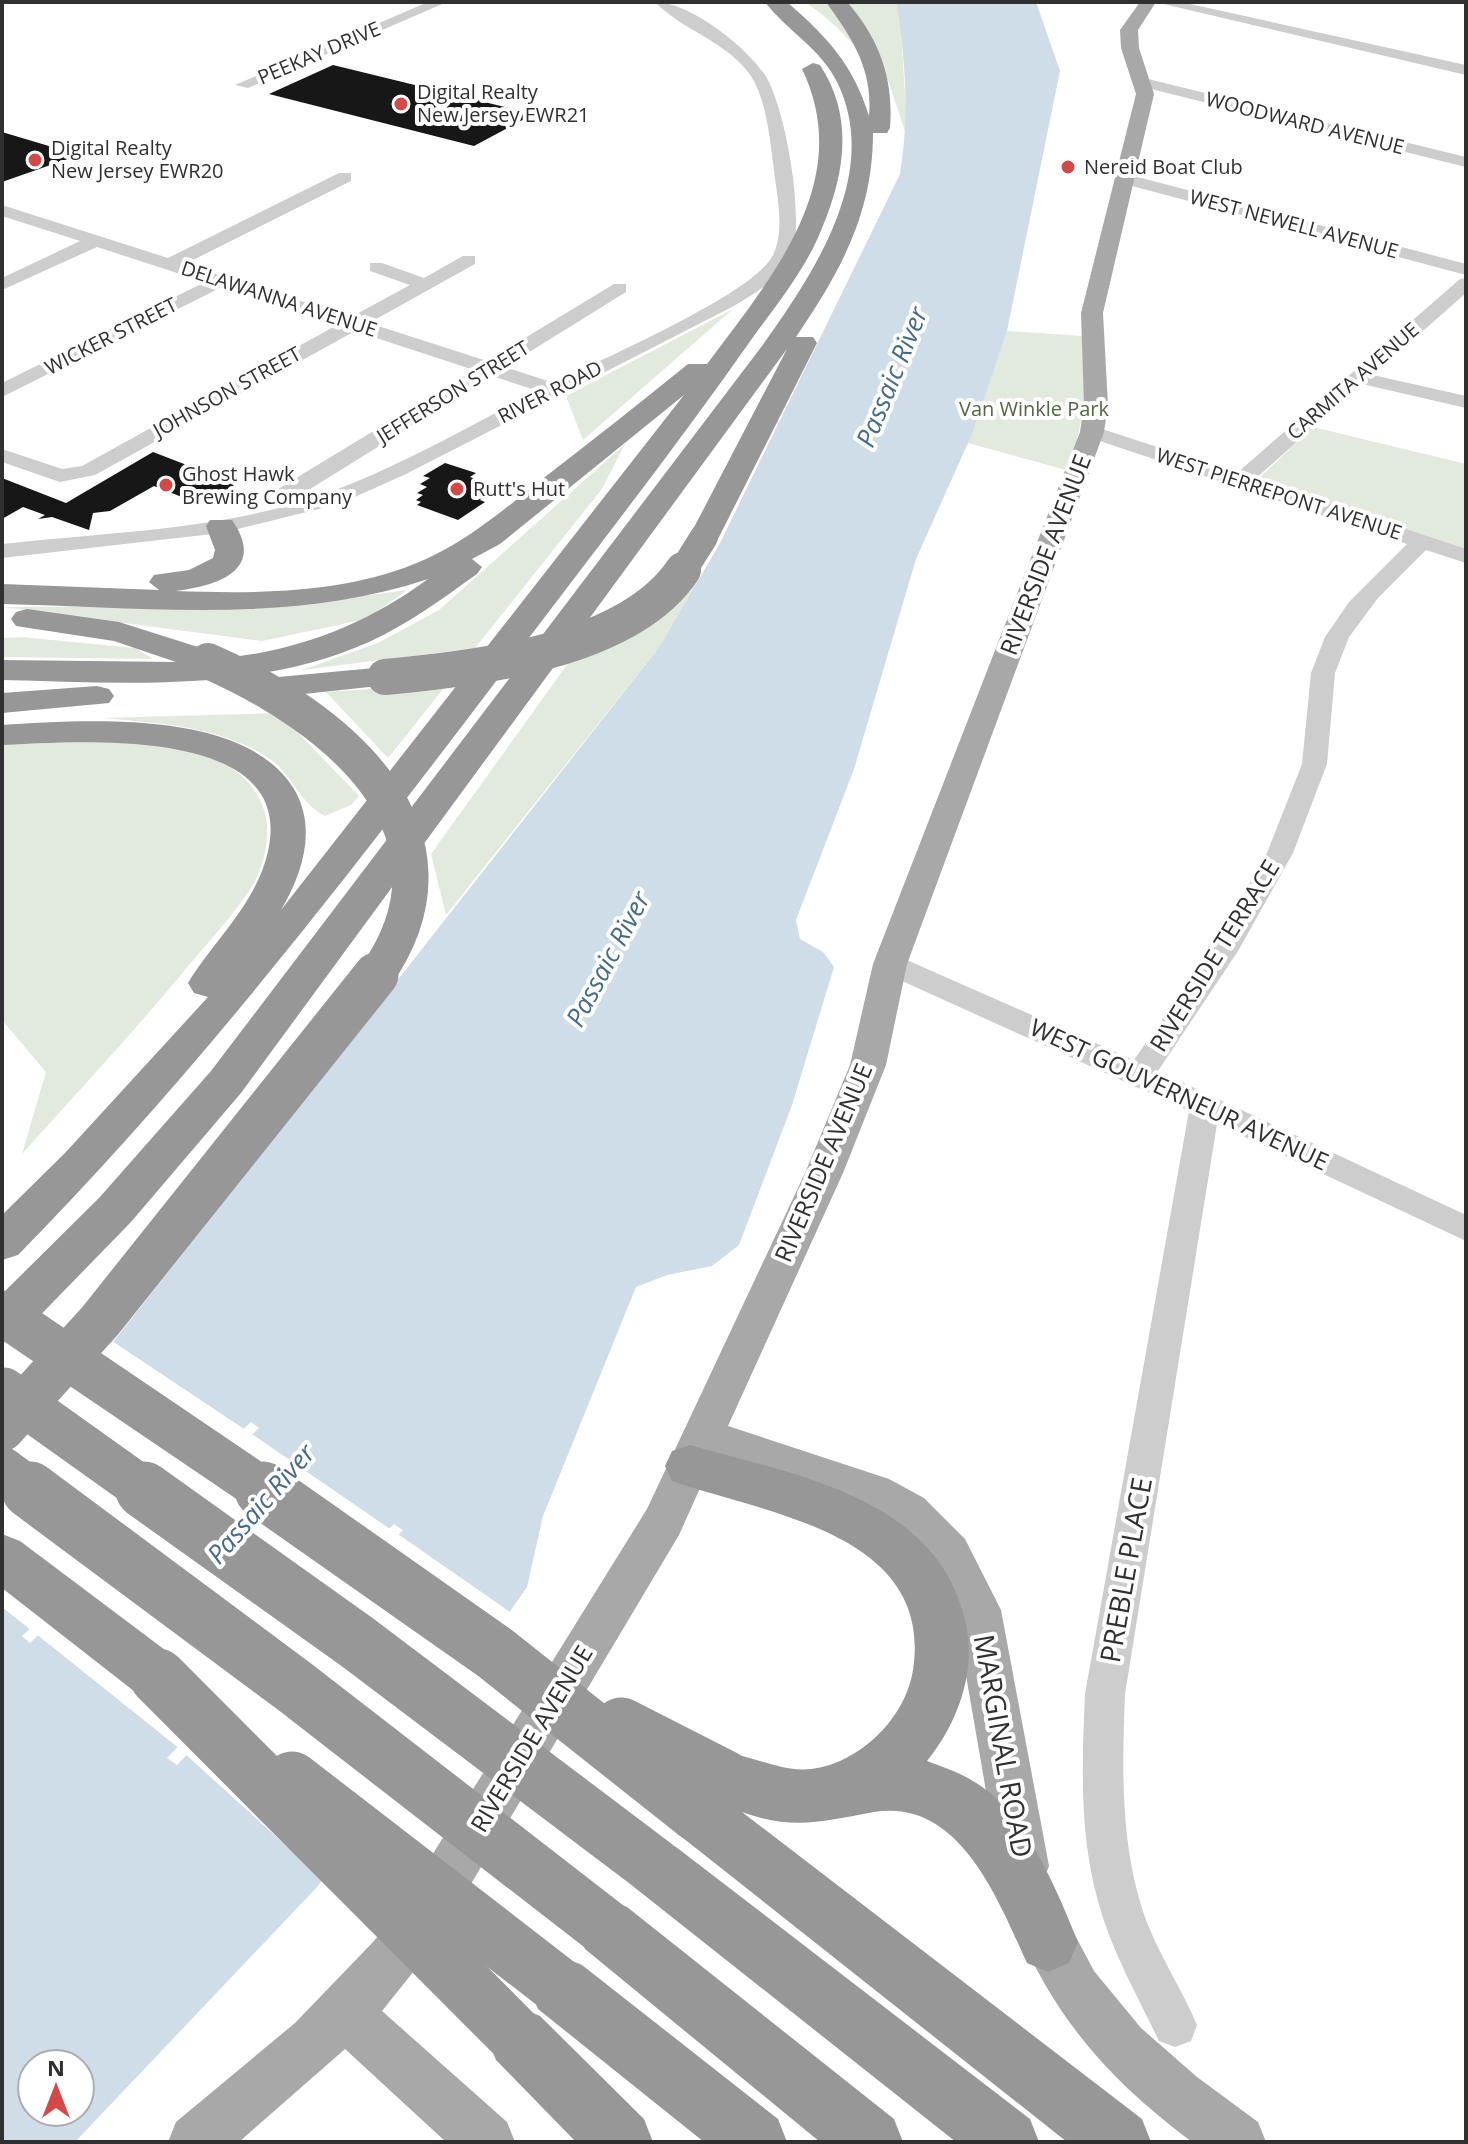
<svg xmlns="http://www.w3.org/2000/svg" width="1468" height="2144" font-family="'Open Sans',sans-serif">
<style>
.green{fill:#e2e9dd}
.water{fill:#cfdde9;fill-rule:evenodd}
.pier{fill:#fff}
.building{fill:#171717}
.lines{fill:none;stroke-linecap:round;stroke-linejoin:round}
.minor{fill:#cdcdcd;fill-rule:evenodd}
.major{fill:#a8a8a8;fill-rule:evenodd}
.highway{fill:#979797;fill-rule:evenodd}
.highway-bridge-far3{stroke:#979797;stroke-width:28}
.highway-bridge-far2{stroke:#979797;stroke-width:36}
.highway-bridge-far1{stroke:#979797;stroke-width:45}
.highway-bridge{stroke:#979797;stroke-width:57}
.poi-dot{fill:#d34947;stroke:#fff;stroke-width:3}
.labels{text-anchor:middle;stroke-width:8;stroke-linejoin:round;paint-order:stroke}
.far-street-label{font-size:20px;fill:#303030;stroke:#fff}
.far-poi-label{font-size:20px;fill:#303030;stroke:#fff;text-anchor:start}
.far-park-label{font-size:20px;fill:#506842;stroke:#fff}
.street-label{font-size:24px;fill:#303030;stroke:#fff}
.water-label{font-size:26px;font-style:italic;fill:#466a8b;stroke:#fff}
.near-street-label{font-size:28px;fill:#303030;stroke:#fff}
</style>
<rect width="100%" height="100%" fill="#fff"/>
<!-- green -->
<g class="green">
<path d="M 805,2 L 899,2 L 908,140 L 888,80 L 878,80 C 863,50 833,21 805,2 Z"/>
<path d="M 733,309 L 583,440 L 566,396 Z"/>
<path d="M 1007,331 L 1082,336 L 1085,403 L 1070,471 L 968,443 Z"/>
<path d="M 1313,427 L 1466,464 L 1466,551 L 1257,480 Z"/>
<path d="M 625,444 L 602,489 L 475,648 L 302,670 L 378,643 L 439,610 Z"/>
<path d="M 700,579 L 660,646 L 446,915 L 431,854 L 569,662 L 669,608 Z"/>
<path d="M 407,590 L 366,619 L 262,641 L 2,607 L 287,606 Z"/>
<path d="M 21,637 L 135,648 L 153,659 L 2,657 L 2,638 Z"/>
<path d="M 447,684 L 388,758 L 326,692 Z"/>
<path d="M 279,713 L 359,796 L 351,805 L 325,816 C 298,802 294,776 270,759 C 221,726 158,723 102,718 Z"/>
<path d="M 95,741 C 153,743 242,744 264,810 C 271,831 266,860 255,881 C 239,910 202,949 180,976 C 129,1037 75,1095 22,1154 L 46,1072 L 2,1020 L 2,745 Z"/>
</g>
<!-- water -->
<path class="water" d="M 897,2 L 1036,2 L 1060,71 L 1007,331 L 972,434 L 916,559 L 854,769 L 796,920 L 800,939 L 823,952 L 834,967 L 792,1105 L 739,1245 L 712,1266 L 667,1275 L 636,1287 L 543,1516 L 527,1587 L 318,1886 L 75,2142 L 2,2142 L 2,1469 L 117,1337 L 660,646 L 720,543 L 900,174 C 910,110 905,66 897,2 ZM 251,1422 L 259,1428 L 30,1643 L 22,1636 ZM 394,1524 L 403,1530 L 177,1765 L 167,1758 ZM 32,2064 L 80,2064 L 80,2112 L 32,2112 Z"/>
<!-- pier -->
<g class="pier">
<path d="M 417,946 L 391,989 L 112,1341 L 247,1431 L 32,1631 L 2,1607 L 2,1463 L 114,1334 Z"/>
<path d="M 249,1432 L 393,1531 L 180,1749 L 35,1633 Z"/>
<path d="M 395,1532 L 513,1614 L 326,1882 L 183,1752 Z"/>
</g>
<!-- building -->
<g class="building">
<path d="M 333,65 L 534,114 L 474,146 L 269,94 Z"/>
<path d="M 2,132 L 79,155 L 2,182 Z"/>
<path d="M 153,452 L 236,484 L 202,505 L 154,486 L 110,511 L 93,513 L 89,530 L 52,517 L 38,519 L 45,515 L 23,507 L 2,519 L 2,478 L 66,503 Z"/>
<path d="M 445,463 L 476,473 L 470,477 L 496,486 L 480,500 L 485,502 L 458,520 L 417,505 L 421,502 L 416,500 L 423,495 L 417,493 L 427,487 L 420,484 L 430,478 L 423,476 Z"/>
</g>
<g class="lines">
<!-- minor -->
<g class="minor">
<path d="M 428,2 L 447,2 L 248,88 L 235,85 Z"/>
<path d="M 655,2 C 689,2 746,46 765,75 C 785,105 806,222 791,255 C 779,280 754,294 732,307 L 404,475 L 339,504 L 221,533 L 2,558 L 2,544 C 108,532 224,530 325,494 C 399,467 469,426 538,391 L 492,376 L 294,499 L 278,499 L 275,494 L 278,489 L 474,370 L 355,331 L 95,475 L 60,482 L 2,462 L 2,449 L 62,469 L 82,466 L 337,325 L 222,287 L 2,397 L 2,383 L 205,282 L 97,247 L 2,290 L 2,278 L 80,241 L 2,216 L 2,205 L 168,258 L 339,173 L 351,173 L 351,181 L 185,264 L 351,317 L 410,285 L 370,271 L 370,263 L 382,263 L 424,278 L 463,256 L 475,256 L 475,264 L 369,323 L 487,361 L 614,284 L 626,284 L 626,292 L 505,367 L 554,383 C 599,360 754,294 773,255 C 785,231 777,196 774,170 C 770,141 767,101 751,76 C 727,41 683,31 655,2 Z"/>
<path d="M 1155,2 L 1181,2 L 1466,65 L 1466,75 Z"/>
<path d="M 1144,78 L 1466,157 L 1466,167 L 1139,86 L 1136,83 Z"/>
<path d="M 1123,173 L 1466,264 L 1466,275 L 1117,182 L 1117,174 Z"/>
<path d="M 1466,278 L 1466,293 L 1373,375 L 1466,396 L 1466,408 L 1362,384 L 1255,479 L 1466,549 L 1466,563 L 1426,550 L 1378,598 L 1349,637 L 1335,673 L 1327,764 L 1293,853 L 1238,951 L 1158,1071 L 1466,1215 L 1466,1241 L 1217,1124 L 1125,1694 C 1122,1772 1120,1852 1148,1925 C 1162,1960 1183,1991 1197,2025 L 1191,2041 L 1175,2047 L 1159,2041 C 1137,1995 1111,1950 1098,1901 C 1079,1833 1082,1763 1085,1694 L 1189,1111 L 880,971 L 876,964 L 880,957 L 900,957 L 1134,1060 L 1214,945 L 1267,853 L 1302,764 L 1311,673 L 1325,637 L 1349,602 L 1407,544 L 1085,436 L 1082,432 L 1092,426 L 1099,428 L 1237,473 L 1460,279 Z"/>
</g>
<!-- major -->
<g class="major">
<path d="M 1140,2 L 1156,2 L 1138,30 L 1139,48 L 1154,94 L 1103,313 L 1108,405 L 1104,432 L 907,964 L 886,1065 L 843,1173 L 728,1426 L 889,1479 L 924,1498 L 965,1539 L 1001,1610 L 1049,1866 L 1042,1884 L 1024,1891 L 1006,1884 L 999,1866 L 955,1612 L 933,1567 L 892,1524 L 860,1506 L 714,1457 L 679,1535 L 434,1946 L 382,2011 L 507,2122 L 515,2142 L 446,2142 L 345,2049 L 239,2142 L 168,2142 L 176,2122 L 295,2023 L 374,1941 L 398,1910 L 647,1509 L 805,1173 L 850,1065 L 873,964 L 1080,432 L 1084,405 L 1081,313 L 1136,94 L 1121,48 L 1120,30 Z"/>
<path d="M 1041,1897 L 1059,1905 L 1094,1971 L 1141,2028 L 1197,2077 L 1258,2122 L 1266,2142 L 1192,2142 C 1109,2080 1055,2019 1015,1923 L 1023,1905 Z"/>
</g>
<!-- highway -->
<g class="highway">
<path d="M 765,2 L 787,2 C 827,37 853,64 869,116 C 873,69 852,38 826,2 L 847,2 C 879,38 894,79 890,128 L 887,133 L 873,133 C 873,214 840,272 796,337 L 813,337 L 817,343 L 719,537 L 715,544 L 693,544 L 689,537 L 787,349 L 241,1093 L 131,1222 L 19,1337 L 2,1343 L 2,1294 L 99,1198 L 211,1071 L 762,346 C 813,274 881,175 838,84 C 821,48 788,32 765,2 Z"/>
<path d="M 813,63 L 820,65 C 854,117 845,173 822,228 C 806,269 777,304 751,340 C 700,413 646,484 592,555 C 408,796 231,1039 18,1255 L 2,1260 L 2,1215 L 65,1153 L 208,997 L 194,993 L 188,983 C 211,945 245,914 262,871 C 318,723 86,741 2,745 L 2,725 C 85,720 245,708 294,789 C 317,828 303,873 281,910 L 684,395 L 500,544 L 472,559 L 482,567 L 477,574 C 442,599 408,624 369,642 C 254,693 124,683 2,680 L 2,660 L 176,662 L 114,641 L 16,626 L 11,619 L 16,612 L 27,609 L 119,622 L 220,654 L 223,658 C 298,651 367,624 428,579 C 290,625 145,607 2,604 L 2,584 L 159,590 L 149,582 L 154,575 L 189,570 L 213,558 L 215,550 L 206,526 L 210,520 L 232,520 C 267,570 218,586 175,591 C 256,594 350,594 426,559 C 470,539 507,507 545,477 C 593,440 641,402 688,364 L 707,364 C 771,278 856,181 802,69 Z"/>
<path d="M 385,667 L 397,670 L 402,677 L 397,684 L 257,699 L 245,696 L 240,689 L 245,682 L 257,679 Z"/>
<path d="M 97,686 L 109,689 L 114,696 L 109,703 L 2,713 L 2,693 Z"/>
<path d="M 690,1445 C 798,1476 944,1498 967,1630 C 975,1676 956,1725 927,1761 C 940,1766 955,1771 968,1778 C 1024,1808 1055,1886 1078,1942 L 1069,1963 L 1048,1972 L 1027,1963 C 998,1900 960,1798 874,1812 C 823,1821 794,1831 742,1812 L 1142,2119 L 1151,2142 L 1067,2142 L 678,1834 L 669,1814 L 678,1794 L 700,1787 L 697,1779 L 705,1760 C 712,1757 721,1752 728,1753 C 770,1760 794,1781 840,1761 C 876,1745 907,1709 913,1670 C 934,1533 766,1514 672,1481 L 665,1466 L 672,1451 Z"/>
<path d="M 2,1534 L 20,1541 L 177,1659 L 185,1677 L 177,1695 L 158,1702 L 139,1695 L 2,1588 Z"/>
<path d="M 655,1838 L 676,1847 L 1030,2119 L 1039,2142 L 956,2142 L 634,1887 L 626,1867 L 634,1847 Z"/>
<path d="M 606,1898 L 627,1907 L 894,2119 L 903,2142 L 820,2142 L 585,1949 L 576,1928 L 585,1907 Z"/>
<path d="M 560,1956 L 582,1965 L 778,2119 L 787,2142 L 704,2142 L 538,2009 L 529,1987 L 538,1965 Z"/>
<path d="M 518,2007 L 540,2016 L 644,2119 L 653,2142 L 576,2142 L 496,2060 L 487,2038 L 496,2016 Z"/>
</g>
<!-- highway-bridge-far3 -->
<path class="highway-bridge-far3" d="M 682,572 L 704,537"/>
<!-- highway-bridge-far2 -->
<g class="highway-bridge-far2">
<path d="M 208,661 C 334,716 479,831 375,977"/>
<path d="M 385,677 C 475,669 628,652 683,570"/>
</g>
<!-- highway-bridge-far1 -->
<g class="highway-bridge-far1">
<path d="M 2,1313 L 266,1492"/>
<path d="M 4,1390 L 147,1492"/>
<path d="M 2,1429 L 100,1321 L 376,975"/>
<path d="M 2,1469 L 33,1492"/>
</g>
<!-- highway-bridge -->
<g class="highway-bridge">
<path d="M 30,1490 L 295,1687 L 606,1928"/>
<path d="M 144,1490 L 357,1642 L 655,1867"/>
<path d="M 263,1490 L 495,1653 L 698,1814"/>
<path d="M 158,1677 L 518,2038"/>
<path d="M 621,1726 L 725,1779"/>
<path d="M 292,1780 L 560,1987"/>
</g>
</g>
<!-- markers -->
<g class="poi-dot">
<circle cx="401" cy="104" r="8"/>
<circle cx="35" cy="160" r="8"/>
<circle cx="1068" cy="167" r="8"/>
<circle cx="166" cy="485" r="8"/>
<circle cx="457" cy="489" r="8"/>
</g>
<g class="labels">
<!-- far-street labels -->
<g class="far-street-label">
<text transform="translate(319 53) rotate(-23)" y="7">PEEKAY DRIVE</text>
<text transform="translate(1305 123) rotate(14)" y="7">WOODWARD AVENUE</text>
<text transform="translate(1294 224) rotate(15)" y="7">WEST NEWELL AVENUE</text>
<text transform="translate(279 299) rotate(18)" y="7">DELAWANNA AVENUE</text>
<text transform="translate(111 336) rotate(-27)" y="7">WICKER STREET</text>
<text transform="translate(1353 381) rotate(-41)" y="7">CARMITA AVENUE</text>
<text transform="translate(227 392) rotate(-29)" y="7">JOHNSON STREET</text>
<text transform="translate(453 392) rotate(-32)" y="7">JEFFERSON STREET</text>
<text transform="translate(550 392) rotate(-27)" y="7">RIVER ROAD</text>
<text transform="translate(1279 494) rotate(18)" y="7">WEST PIERREPONT AVENUE</text>
</g>
<!-- far-poi labels -->
<g class="far-poi-label">
<text x="417" y="99">Digital Realty<tspan x="417" dy="23">New Jersey EWR21</tspan></text>
<text x="51" y="155">Digital Realty<tspan x="51" dy="23">New Jersey EWR20</tspan></text>
<text x="1084" y="174">Nereid Boat Club</text>
<text x="182" y="481">Ghost Hawk<tspan x="182" dy="23">Brewing Company</tspan></text>
<text x="473" y="496">Rutt's Hut</text>
</g>
<!-- far-park labels -->
<g class="far-park-label">
<text x="1034" y="416">Van Winkle Park</text>
</g>
<!-- street labels -->
<g class="street-label">
<text transform="translate(1046 555) rotate(-69)" y="8">RIVERSIDE AVENUE</text>
<text transform="translate(1215 956) rotate(-58)" y="8">RIVERSIDE TERRACE</text>
<text transform="translate(1179 1095) rotate(25)" y="8">WEST GOUVERNEUR AVENUE</text>
<text transform="translate(824 1163) rotate(-67)" y="8">RIVERSIDE AVENUE</text>
<text transform="translate(532 1739) rotate(-59)" y="8">RIVERSIDE AVENUE</text>
</g>
<!-- water labels -->
<g class="water-label">
<text transform="translate(892 377) rotate(-68)" y="9">Passaic River</text>
<text transform="translate(608 959) rotate(-62)" y="9">Passaic River</text>
<text transform="translate(261 1504) rotate(-49)" y="9">Passaic River</text>
</g>
<!-- near-street labels -->
<g class="near-street-label">
<text transform="translate(1126 1570) rotate(-80)" y="10">PREBLE PLACE</text>
<text transform="translate(1003 1746) rotate(80)" y="10">MARGINAL ROAD</text>
</g>
</g>
<!-- border -->
<rect width="1468" height="2144" fill="none" stroke="#303030" stroke-width="8"/>
<!-- north arrow -->
<g transform="translate(56 2088)"><circle r="38" fill="#ffffff" stroke="#acacac" stroke-width="2"/>
<path d="M0-6L14 30L0 20L-14 30Z" fill="#d34947"/>
<text y="-12" font-size="22" font-weight="bold" text-anchor="middle" fill="#303030">N</text>
</g>
</svg>
